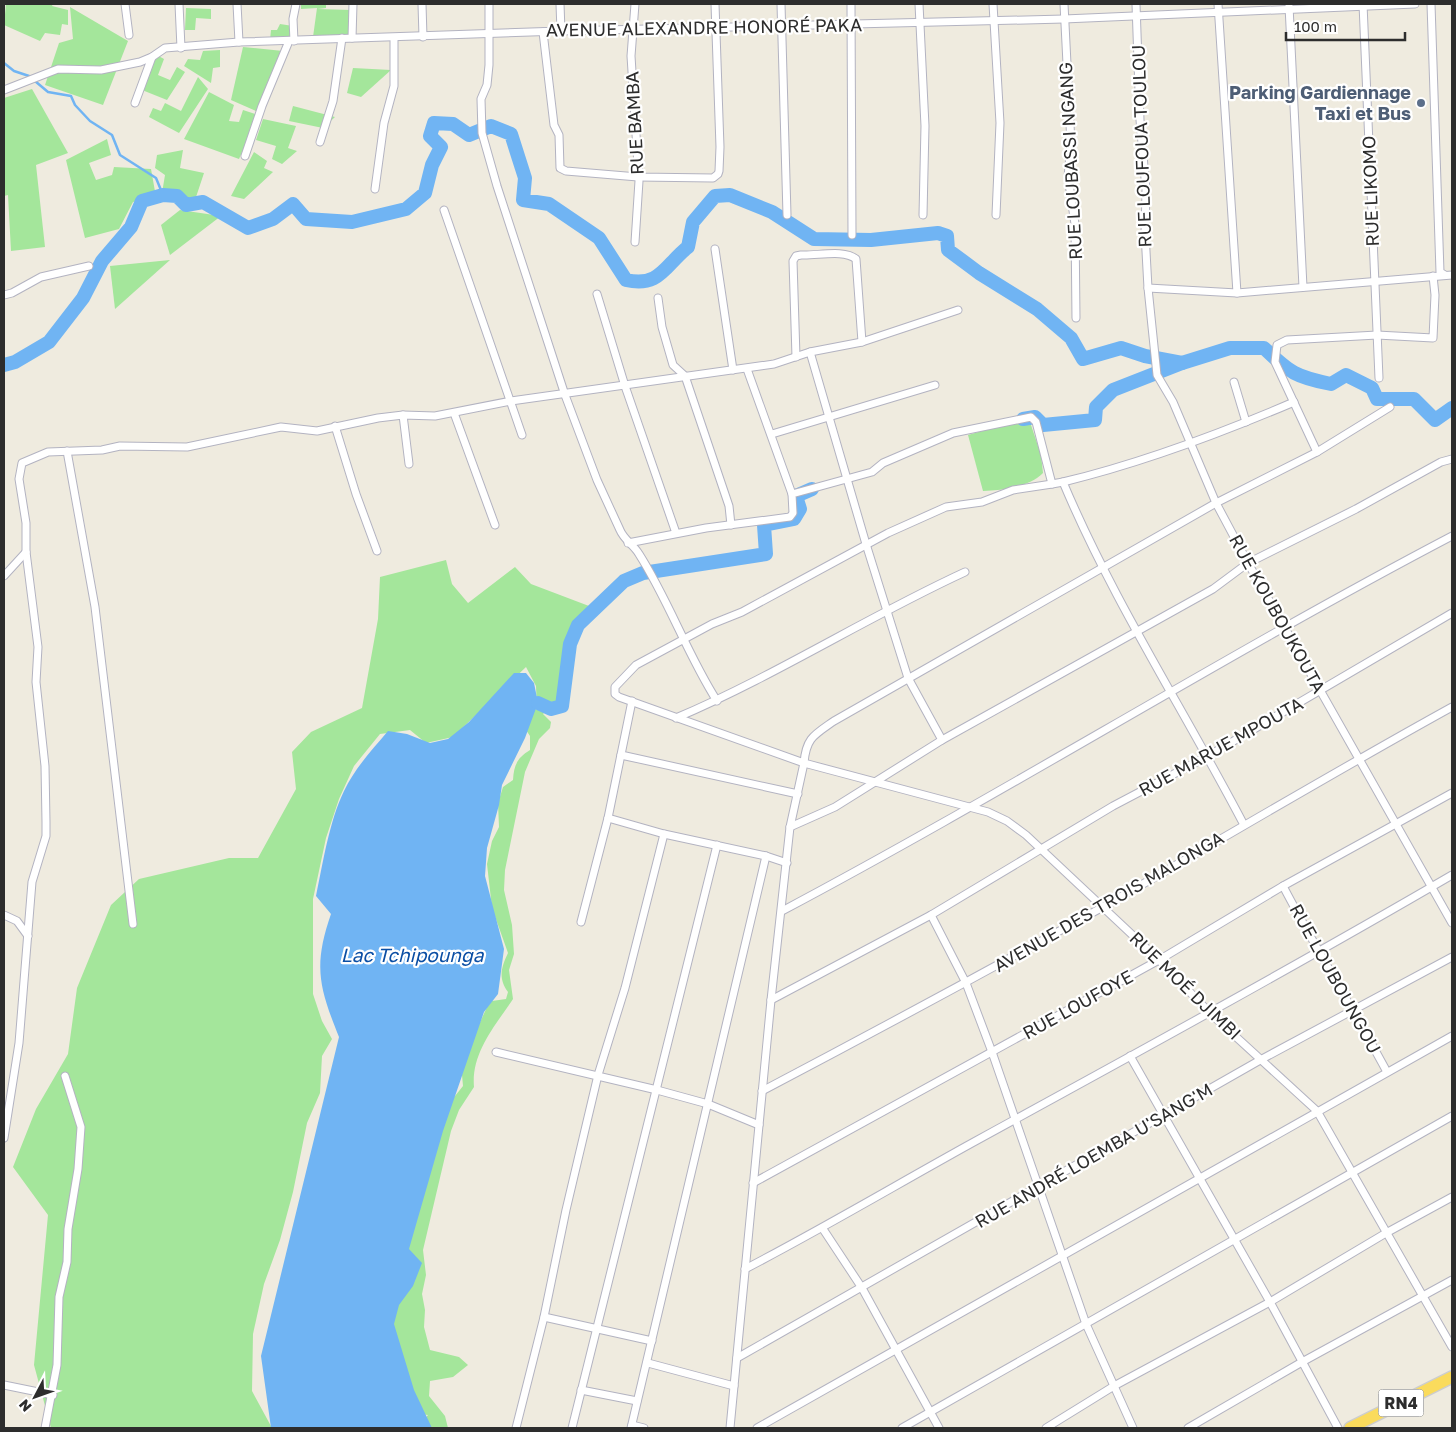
<svg xmlns="http://www.w3.org/2000/svg" width="1456" height="1432" font-family="'Golos Text',sans-serif">
<style>
.green{fill:#a4e69b}
.water{fill:#70b4f3}
.lines{fill:none;stroke-linecap:round;stroke-linejoin:round}
.stream{stroke:#70b4f3;stroke-width:2.5}
.river{stroke:#70b4f3;stroke-width:14}
.minor-casing{stroke:#b3b3c1;stroke-width:9}
.trunk-casing{stroke:#cdcdcd;stroke-width:14}
.minor{stroke:#fff;stroke-width:7}
.trunk{stroke:#fadb5c;stroke-width:11}
.service-dot{fill:#5c6f8a;stroke:#fff;stroke-width:2}
.labels{text-anchor:middle;stroke-width:4.5;stroke-linejoin:round;paint-order:stroke}
.shield{fill:#fff;stroke:#6c6c6c;stroke-width:1}
.shield-label{font-size:16px;font-weight:bold;fill:#2d2d2d}
.street-label{font-size:18px;fill:#2d2d2d;stroke:#fff}
.service-label{font-size:18px;font-weight:bold;fill:#4e5e75;stroke:#fff;text-anchor:end}
.water-label{font-size:19px;font-style:italic;fill:#0a4ea4;stroke:#fff}
</style>
<rect width="100%" height="100%" fill="#efebdf"/>
<!-- green -->
<g class="green">
<path d="M 6,4 L 53,4 L 52,6 L 68,10 L 68,25 L 62,24 L 60,35 L 45,33 L 40,41 L 4,25 Z"/>
<path d="M 301,4 L 326,4 L 326,8 L 317,9 L 351,10 L 349,37 L 313,37 L 317,8 L 301,9 Z"/>
<path d="M 70,7 L 128,41 L 103,105 L 45,85 L 59,43 L 73,39 Z"/>
<path d="M 186,8 L 211,9 L 211,19 L 196,18 L 195,30 L 185,30 Z"/>
<path d="M 280,24 L 293,26 L 291,40 L 270,40 L 271,30 L 277,30 Z"/>
<path d="M 243,47 L 283,51 L 258,112 L 231,100 Z"/>
<path d="M 220,50 L 220,67 L 213,68 L 211,83 L 184,66 L 188,59 L 200,60 L 203,51 Z"/>
<path d="M 153,53 L 164,59 L 158,75 L 170,80 L 177,67 L 185,72 L 167,100 L 142,90 Z"/>
<path d="M 353,68 L 391,70 L 361,97 L 347,93 Z"/>
<path d="M 198,77 L 208,89 L 179,133 L 149,117 L 153,108 L 161,111 L 165,103 L 181,111 Z"/>
<path d="M 32,89 L 68,153 L 36,165 L 45,247 L 11,251 L 8,195 L 4,196 L 4,98 Z"/>
<path d="M 209,92 L 234,105 L 229,121 L 239,122 L 243,110 L 258,115 L 239,159 L 184,139 Z"/>
<path d="M 293,106 L 335,117 L 323,128 L 289,121 Z"/>
<path d="M 263,119 L 296,126 L 288,148 L 297,151 L 282,164 L 272,159 L 276,146 L 256,140 Z"/>
<path d="M 107,139 L 111,155 L 89,163 L 96,180 L 112,175 L 114,167 L 151,169 L 156,197 L 133,202 L 119,229 L 85,238 L 66,160 Z"/>
<path d="M 183,150 L 180,168 L 204,173 L 194,203 L 162,193 L 165,175 L 155,168 L 157,155 Z"/>
<path d="M 254,152 L 267,161 L 264,168 L 273,172 L 244,199 L 231,196 Z"/>
<path d="M 180,210 L 221,216 L 170,255 L 161,225 Z"/>
<path d="M 170,260 L 115,309 L 110,266 Z"/>
<path d="M 1020,420 L 1030,422 L 1041,455 L 1043,473 C 1029,487 1003,490 983,491 L 968,435 Z"/>
<path d="M 446,560 L 452,584 L 468,603 L 515,567 L 531,584 L 589,606 L 567,668 L 561,696 L 543,714 L 551,722 L 550,728 L 539,739 L 525,772 L 505,870 L 504,890 L 512,925 L 514,954 L 509,970 L 513,999 C 495,1026 471,1053 474,1087 L 459,1110 L 451,1131 L 423,1250 L 426,1275 L 422,1294 L 425,1310 L 424,1327 L 430,1350 L 459,1357 L 468,1365 L 453,1377 L 430,1381 L 429,1396 L 445,1416 L 448,1428 L 418,1426 L 428,1415 L 419,1414 L 391,1328 L 403,1250 L 447,1106 L 463,1086 L 461,1064 L 487,1007 L 492,1001 L 506,999 L 508,992 C 498,978 501,968 508,953 L 492,908 L 487,864 L 492,841 L 499,827 L 498,803 L 503,787 L 513,780 C 514,765 517,758 530,750 L 530,736 L 520,721 L 531,707 L 537,710 L 536,686 L 526,667 L 453,737 L 426,743 L 410,730 L 380,734 L 354,766 L 339,799 L 326,838 L 313,899 L 313,994 L 322,1021 L 332,1039 L 322,1056 L 320,1093 L 307,1123 L 293,1192 L 280,1240 L 264,1284 L 253,1334 L 252,1391 L 272,1428 L 51,1428 L 34,1365 L 48,1215 L 13,1167 L 36,1109 L 68,1054 L 77,988 L 111,905 L 139,879 L 229,858 L 258,858 L 296,789 L 292,752 L 311,732 L 362,708 L 378,619 L 380,577 Z"/>
</g>
<!-- water -->
<path class="water" d="M 514,673 L 526,673 L 534,683 L 538,703 L 525,738 L 502,785 L 499,805 L 487,848 L 485,876 L 504,949 L 498,994 L 484,1012 L 443,1131 L 409,1249 L 422,1263 L 413,1286 L 399,1305 L 394,1324 L 414,1390 L 432,1428 L 271,1428 L 261,1356 L 339,1037 C 319,987 313,966 331,914 L 316,896 C 323,863 329,822 344,791 C 355,768 372,750 388,731 L 407,734 L 430,743 L 448,739 L 469,722 Z"/>
<g class="lines">
<!-- stream -->
<path class="stream" d="M 4,63 L 14,71 L 29,76 L 48,92 L 71,96 L 75,105 L 90,121 L 112,135 L 120,155 L 156,178 L 163,195"/>
<!-- river -->
<g class="river">
<path d="M 4,365 L 15,362 L 49,342 L 83,298 L 102,261 L 131,227 L 142,201 L 163,195 L 177,196 L 186,205 L 203,202 L 248,228 L 273,219 L 293,204 L 306,219 L 352,222 L 406,209 L 425,193 L 432,165 L 441,147 L 430,136 L 434,123 L 453,124 L 469,135 L 491,126 L 511,134 L 525,178 L 523,200 L 549,204 L 599,238 L 626,280 C 660,288 665,265 688,247 L 693,222 L 715,196 L 730,195 L 772,212 L 814,239 L 871,240 L 938,233 L 947,236 L 948,250 L 979,273 L 1037,309 L 1071,338 L 1083,359 L 1121,348 L 1145,356 L 1182,363"/>
<path d="M 1023,419 L 1035,417 L 1043,425 L 1095,420 L 1096,407 L 1113,390 L 1182,363 L 1230,348 L 1264,348 C 1290,373 1296,377 1331,384 L 1346,375 L 1372,388 L 1377,399 L 1414,399 L 1435,420 L 1452,408"/>
<path d="M 538,703 L 551,709 L 562,706 L 570,644 L 578,625 L 624,581 L 643,573 L 766,554 L 764,525 L 794,519 L 800,509 L 796,496 L 812,489"/>
</g>
<defs>
<g id="minor">
<path d="M 125,4 L 129,35"/>
<path d="M 179,4 L 181,48"/>
<path d="M 237,4 L 239,42"/>
<path d="M 422,4 L 423,37"/>
<path d="M 489,4 L 489,65 L 487,85 L 481,99 L 482,133 L 497,186 L 565,395 L 597,480 L 620,530 C 624,540 634,545 639,554 C 669,601 687,654 717,701"/>
<path d="M 560,4 L 561,31"/>
<path d="M 781,4 L 787,215"/>
<path d="M 851,4 L 852,235"/>
<path d="M 919,4 L 925,126 L 923,215"/>
<path d="M 993,4 L 1000,123 L 996,215"/>
<path d="M 1064,4 L 1071,144 L 1068,177 L 1075,224 L 1076,318"/>
<path d="M 1136,4 L 1140,120 L 1146,190 L 1145,233 L 1148,288 L 1157,375 L 1173,402 L 1216,503 L 1248,563 L 1452,923"/>
<path d="M 1218,4 L 1237,293"/>
<path d="M 1363,4 L 1379,378"/>
<path d="M 1431,4 L 1440,272 L 1445,275"/>
<path d="M 1289,6 L 1303,287"/>
<path d="M 543,32 L 554,125 L 559,135 L 560,168 L 566,171 L 638,177 L 713,178 L 718,174 L 719,171 L 720,147 L 715,4"/>
<path d="M 352,38 L 353,4"/>
<path d="M 294,41 L 293,19 L 296,4"/>
<path d="M 4,90 L 58,69 L 101,70 L 140,62 L 152,57 L 165,48 L 239,42 L 561,31 L 1064,19 L 1415,4"/>
<path d="M 135,103 L 152,57"/>
<path d="M 320,142 L 333,101 L 342,38"/>
<path d="M 245,156 L 262,106 L 289,41"/>
<path d="M 375,189 L 384,123 L 394,86 L 394,38"/>
<path d="M 444,210 L 522,435"/>
<path d="M 635,242 L 639,181 L 631,56 L 635,4"/>
<path d="M 715,249 L 733,370"/>
<path d="M 1148,288 L 1237,293 L 1452,275"/>
<path d="M 597,294 L 625,386 L 676,533"/>
<path d="M 4,295 L 12,293 L 41,277 L 89,266"/>
<path d="M 658,298 L 662,327 L 673,365 L 685,376 L 729,506 L 731,525"/>
<path d="M 810,352 L 866,544 L 908,678 L 942,740"/>
<path d="M 796,357 L 793,261 L 796,256 L 801,255 C 817,256 844,249 856,259 L 862,342"/>
<path d="M 747,369 L 792,494"/>
<path d="M 1234,382 L 1246,422"/>
<path d="M 1390,407 L 1317,452 L 1216,503 L 834,721 C 814,735 806,738 804,763 L 988,812 L 1007,821 L 1026,835 L 1159,960 L 1210,1013 L 1317,1111 L 1452,1347"/>
<path d="M 454,413 L 495,525"/>
<path d="M 403,415 L 409,464"/>
<path d="M 335,426 L 356,494 L 377,551"/>
<path d="M 772,434 L 935,385"/>
<path d="M 67,451 L 95,607 L 133,924"/>
<path d="M 1317,452 L 1275,362 L 1277,345 L 1287,340 L 1377,335 L 1433,338 L 1435,295 L 1433,276"/>
<path d="M 1063,482 C 1142,463 1219,434 1294,402"/>
<path d="M 628,543 L 706,528 L 790,517 L 793,513 L 792,494 L 872,472 L 883,463 L 953,433 L 1031,417 L 1036,422 L 1052,484 L 1063,482 C 1113,601 1184,710 1244,825"/>
<path d="M 4,576 L 26,552"/>
<path d="M 676,718 C 775,676 867,617 965,572"/>
<path d="M 621,755 L 798,794"/>
<path d="M 608,818 L 664,834 L 766,856 L 787,863"/>
<path d="M 790,827 L 835,807 L 942,740 L 1213,589 L 1248,563 L 1356,509 L 1441,462 L 1452,459"/>
<path d="M 1283,886 C 1316,949 1353,1009 1387,1072"/>
<path d="M 782,911 C 1008,791 1225,655 1452,536"/>
<path d="M 4,915 L 17,921 L 28,936"/>
<path d="M 931,915 L 966,983 L 992,1052 L 1086,1324 L 1133,1428"/>
<path d="M 581,922 L 608,818 L 632,701"/>
<path d="M 771,1000 L 931,915 L 1113,806 L 1208,756 L 1452,613"/>
<path d="M 496,1052 L 657,1090 L 708,1104 L 759,1125"/>
<path d="M 1130,1056 L 1270,1302 L 1338,1428"/>
<path d="M 762,1091 C 876,1031 989,970 1101,908 C 1219,841 1334,772 1452,707"/>
<path d="M 4,1138 L 19,1043 L 32,882 L 46,836 L 46,822 L 45,766 L 36,682 L 38,647 L 26,552 L 26,523 L 19,479 L 22,463 L 48,452 L 102,450 L 120,446 L 187,447 L 281,427 L 317,431 L 378,418 L 403,415 L 435,416 L 511,401 L 774,364 L 810,352 L 862,342 L 958,310"/>
<path d="M 753,1183 L 1159,960 L 1283,886 L 1452,793"/>
<path d="M 823,1229 L 862,1288 L 939,1428"/>
<path d="M 745,1269 C 822,1229 896,1185 972,1143 C 1133,1055 1294,967 1452,875"/>
<path d="M 544,1317 L 652,1341"/>
<path d="M 737,1358 L 1262,1059 L 1452,957"/>
<path d="M 648,1363 L 734,1386"/>
<path d="M 4,1385 L 53,1395"/>
<path d="M 581,1390 L 637,1401"/>
<path d="M 632,1425 L 644,1428"/>
<path d="M 45,1428 L 57,1365 L 59,1297 L 67,1262 L 68,1229 L 78,1169 L 81,1127 L 65,1076"/>
<path d="M 516,1428 L 544,1317 L 566,1210 L 598,1075 L 625,988 L 664,834"/>
<path d="M 572,1428 L 717,845"/>
<path d="M 631,1428 L 766,856"/>
<path d="M 730,1428 L 771,1000 L 790,827 L 804,763 L 619,697 L 615,694 L 615,687 L 636,665 L 712,624 L 742,612 L 888,533 L 946,507 L 982,502 L 1013,490 L 1052,484"/>
<path d="M 757,1428 L 1452,1036"/>
<path d="M 902,1428 L 1452,1116"/>
<path d="M 1046,1428 L 1114,1386 L 1270,1302 L 1386,1233 L 1452,1197"/>
<path d="M 1188,1428 L 1302,1362 L 1452,1280"/>
</g>
<path id="trunk" d="M 1350,1428 L 1452,1377"/>
</defs>
<!-- minor casing -->
<use href="#minor" class="minor-casing"/>
<!-- trunk casing -->
<use href="#trunk" class="trunk-casing"/>
<!-- minor -->
<use href="#minor" class="minor"/>
<!-- trunk -->
<use href="#trunk" class="trunk"/>
</g>
<!-- markers -->
<circle class="service-dot" cx="1421" cy="103" r="5"/>
<g class="labels">
<!-- shield labels -->
<rect class="shield" x="1378.5" y="1389.5" width="45" height="27" rx="4"/>
<g class="shield-label">
<text x="1401" y="1409">RN4</text>
</g>
<!-- street labels -->
<g class="street-label">
<text transform="translate(704 28) rotate(-1)" y="6">AVENUE ALEXANDRE HONORÉ PAKA</text>
<text transform="translate(635 123) rotate(-93)" y="6">RUE BAMBA</text>
<text transform="translate(1142 146) rotate(-92)" y="6">RUE LOUFOUA TOULOU</text>
<text transform="translate(1071 161) rotate(-93)" y="6">RUE LOUBASSI NGANG</text>
<text transform="translate(1371 191) rotate(-92)" y="6">RUE LIKOMO</text>
<text transform="translate(1277 614) rotate(61)" y="6">RUE KOUBOUKOUTA</text>
<text transform="translate(1221 747) rotate(-29)" y="6">RUE MARUE MPOUTA</text>
<text transform="translate(1109 902) rotate(-30)" y="6">AVENUE DES TROIS MALONGA</text>
<text transform="translate(1335 979) rotate(61)" y="6">RUE LOUBOUNGOU</text>
<text transform="translate(1185 986) rotate(44)" y="6">RUE MOÉ DJIMBI</text>
<text transform="translate(1078 1005) rotate(-29)" y="6">RUE LOUFOYE</text>
<text transform="translate(1094 1156) rotate(-30)" y="6">RUE ANDRÉ LOEMBA U'SANG'M</text>
</g>
<!-- service labels -->
<g class="service-label">
<text x="1411" y="99">Parking Gardiennage<tspan x="1411" dy="21">Taxi et Bus</tspan></text>
</g>
<!-- water labels -->
<g class="water-label">
<text x="412" y="962">Lac Tchipounga</text>
</g>
</g>
<!-- border -->
<rect width="1456" height="1432" fill="none" stroke="#2d2d2d" stroke-width="10"/>
<!-- north arrow -->
<g transform="translate(35 1397) rotate(229)" stroke="#ffffff" stroke-width="4" paint-order="stroke">
<path d="M0-4L9 19L0 12L-9 19Z" fill="#2d2d2d"/>
<text y="-8" font-size="14" font-weight="bold" text-anchor="middle" fill="#2d2d2d">N</text>
</g>
<!-- scale -->
<path d="M1286 32v8h119v-8" fill="none" stroke="#2d2d2d" stroke-width="2.5"/>
<text x="1294" y="32" font-size="15" fill="#2d2d2d" stroke="#ffffff" stroke-width="4" paint-order="stroke">100 m</text>
</svg>
